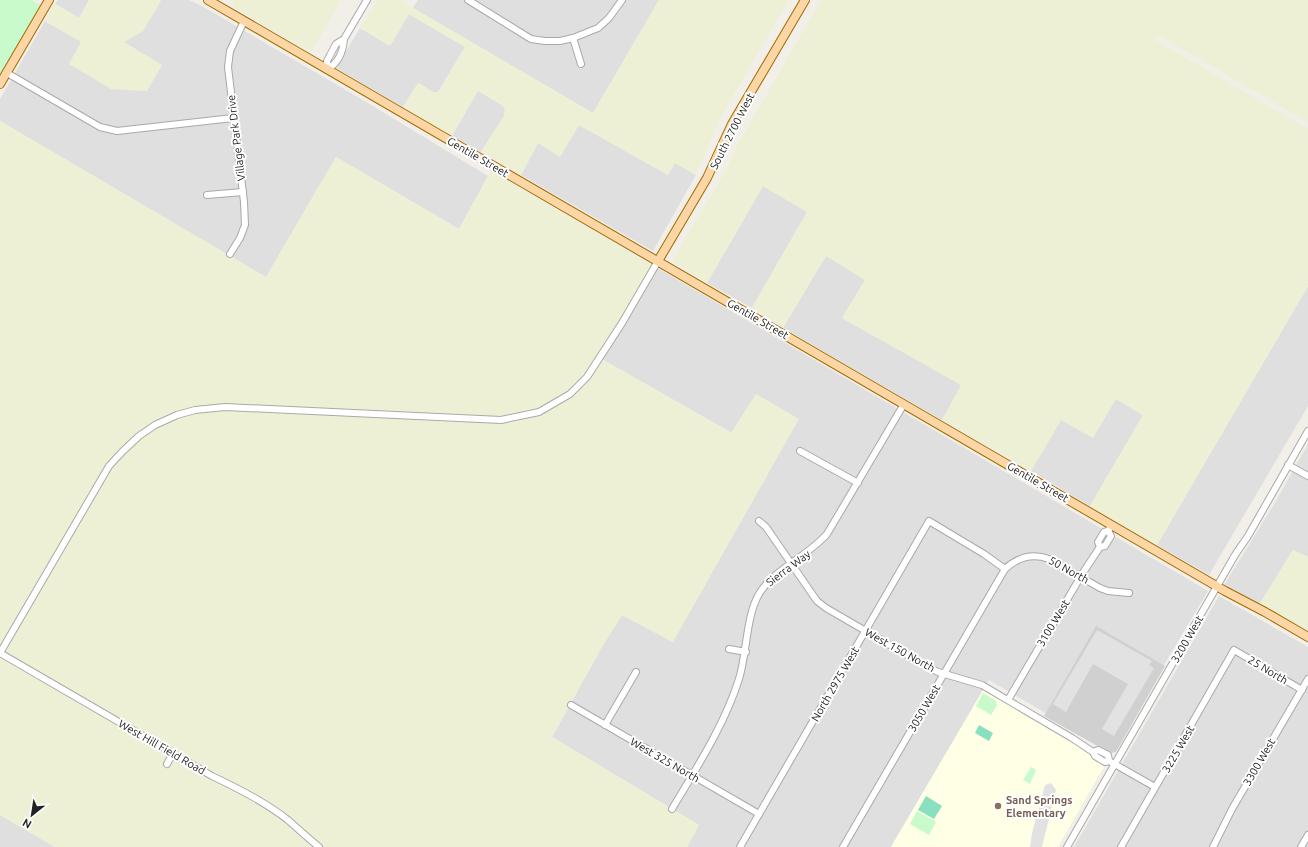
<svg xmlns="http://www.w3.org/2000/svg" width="1308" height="847" font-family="Ubuntu,sans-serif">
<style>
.residential{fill:#e0dfdf}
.education{fill:#ffffe5}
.religious{fill:#d0d0d0}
.farmland{fill:#eef0d5}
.park{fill:#c8facc}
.pitch{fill:#88e0be}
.parking{fill:#e2e2e2}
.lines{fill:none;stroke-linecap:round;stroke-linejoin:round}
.minor-casing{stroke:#a9a9a9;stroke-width:8}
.major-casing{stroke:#a06b00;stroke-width:10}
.minor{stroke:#fff;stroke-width:6}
.major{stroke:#fcd6a4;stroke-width:8}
.education-dot{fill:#8d6e63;stroke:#fff;stroke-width:1.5}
.labels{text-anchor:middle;stroke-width:4;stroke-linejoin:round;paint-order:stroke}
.street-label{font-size:11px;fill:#222;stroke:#fff}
.education-label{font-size:11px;font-weight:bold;fill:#785e54;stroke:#fff;text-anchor:start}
</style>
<rect width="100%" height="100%" fill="#f2efe9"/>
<!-- residential -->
<g class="residential">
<path d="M 58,0 L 89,0 L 79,18 L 55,4 Z"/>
<path d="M 161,0 L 189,0 L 202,6 L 368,103 L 488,176 L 459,229 L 336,157 L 266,277 L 0,121 L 0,99 L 45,21 L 82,42 L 69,64 L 124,42 L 143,31 Z"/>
<path d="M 418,0 L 659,0 L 593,113 L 413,8 Z"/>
<path d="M 409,14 L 465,47 L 438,92 L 433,92 L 418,83 L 403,107 L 336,68 L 360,28 L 390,46 Z"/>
<path d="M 478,90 L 503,106 L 505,110 L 504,116 L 481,152 L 452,136 Z"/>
<path d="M 579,125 L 668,175 L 675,163 L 696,175 L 653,251 L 521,175 L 538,143 Z"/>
<path d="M 763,186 L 807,212 L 752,308 L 707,283 Z"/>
<path d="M 826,255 L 865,280 L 842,318 L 962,385 L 942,420 L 783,328 Z"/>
<path d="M 654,266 L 1208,591 L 1112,752 L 989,680 L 891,847 L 687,847 L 699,825 L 552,737 L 603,645 L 622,615 L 673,642 L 732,433 L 600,358 Z"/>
<path d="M 1308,286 L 1308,406 L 1209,575 L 1157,545 Z"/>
<path d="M 1116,399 L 1143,415 L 1090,506 L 1031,471 L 1061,420 Z"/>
<path d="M 1308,444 L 1308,557 L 1293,550 L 1259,605 L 1224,585 L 1273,506 Z"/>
<path d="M 1219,596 L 1308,647 L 1308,847 L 1074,847 Z"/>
<path d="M 0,815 L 55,847 L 0,847 Z"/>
</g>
<!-- education -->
<path class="education" d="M 983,690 L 1063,736 L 1105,765 L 1058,847 L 891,847 Z"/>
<!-- religious -->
<path class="religious" d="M 1096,626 L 1165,666 L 1116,752 L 1110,753 L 1044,716 Z"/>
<!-- farmland -->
<g class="farmland">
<path d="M 89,0 L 161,0 L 143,31 L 124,42 L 162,65 L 147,91 L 111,89 L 69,64 L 81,42 L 45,21 L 55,4 L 79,18 Z"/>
<path d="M 234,0 L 341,0 L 311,53 L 231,6 Z"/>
<path d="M 378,0 L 399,0 L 593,113 L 659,0 L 789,0 L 722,115 L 696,175 L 675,163 L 668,175 L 579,125 L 560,157 L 538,143 L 521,175 L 481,152 L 504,116 L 505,110 L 503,106 L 478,91 L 452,136 L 403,107 L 418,83 L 433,92 L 438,92 L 465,47 L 409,14 L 390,46 L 360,28 Z"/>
<path d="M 821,0 L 1308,0 L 1308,122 L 1158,35 L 1155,40 L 1308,129 L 1308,286 L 1157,545 L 1090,506 L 1143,415 L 1116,399 L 1093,438 L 1061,420 L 1031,471 L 942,420 L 961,385 L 842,318 L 865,280 L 826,256 L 783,328 L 752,308 L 807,212 L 763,186 L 707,283 L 672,261 L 725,172 L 739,142 Z"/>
<path d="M 0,121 L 266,277 L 336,157 L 459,229 L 491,171 L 654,266 L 600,358 L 731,433 L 756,394 L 799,419 L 673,642 L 622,615 L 603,645 L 552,737 L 699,825 L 687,847 L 55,847 L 0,815 Z"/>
<path d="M 1293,550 L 1308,557 L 1308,633 L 1259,605 Z"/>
</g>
<!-- park -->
<g class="park">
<path d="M 0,0 L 31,0 L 41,5 L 1,73 L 0,72 Z"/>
<path d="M 983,693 L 996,701 L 997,705 L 991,715 L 976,706 Z"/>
<path d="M 1031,767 L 1036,770 L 1030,784 L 1023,780 Z"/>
<path d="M 917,811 L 936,822 L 929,835 L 910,824 Z"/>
</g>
<!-- pitch -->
<g class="pitch">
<path d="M 979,725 L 993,733 L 989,741 L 975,733 Z"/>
<path d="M 926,796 L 942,806 L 934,819 L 918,810 Z"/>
</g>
<!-- parking -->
<g class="parking">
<path d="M 1097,630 L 1152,661 L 1149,665 L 1154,668 L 1114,736 L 1102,729 L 1128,684 L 1093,664 L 1066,712 L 1053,704 Z"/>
<path d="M 1051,783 L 1056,790 L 1042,847 L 1030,847 L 1032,833 L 1045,785 Z"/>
</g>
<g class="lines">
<defs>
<g id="minor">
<path d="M 468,0 L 531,39 L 545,41 L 560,41 L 573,38 L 598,28 L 609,18 L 622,0"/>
<path d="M 573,38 L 581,64"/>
<path d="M 344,39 C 343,52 339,63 327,69 L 327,61 L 336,44 L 344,39 L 367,0"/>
<path d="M 7,73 L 100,127 L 117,131 L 233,118"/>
<path d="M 207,195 L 243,192"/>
<path d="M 230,254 L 240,238 L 245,225 L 244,202 L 228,67 L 230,51 L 244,21"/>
<path d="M 800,451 L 858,483"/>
<path d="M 1288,465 L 1308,476"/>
<path d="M 759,521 L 766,527 L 817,601 L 826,608 L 926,666 L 938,672 L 982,685 L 1072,738 L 1093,752 L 1095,756 L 1105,762 L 1109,761"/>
<path d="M 1100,547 L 1098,542 L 1104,532 L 1108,531 L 1110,528"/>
<path d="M 729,649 L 746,652"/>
<path d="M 0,653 L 109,466 L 123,451 L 139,436 L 155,425 L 177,415 L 195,410 L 225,407 L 501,420 L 539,412 L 570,394 L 587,377 L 622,323 L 658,261"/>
<path d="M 0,653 L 212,776 C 239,789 265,802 288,820 C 298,829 308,838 319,847"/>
<path d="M 1008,700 L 1084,571 L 1100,547 L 1105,546 L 1111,536 L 1108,531"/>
<path d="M 571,705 L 759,814"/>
<path d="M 605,725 L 636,672"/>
<path d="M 1093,752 L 1098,750 L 1108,755 L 1109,761 L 1155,787"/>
<path d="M 167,764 L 173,753"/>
<path d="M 672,809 C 697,767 724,726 739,679 C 747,653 746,616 759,594 C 773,570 808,556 827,534 L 904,404"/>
<path d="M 740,847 L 929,521 L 984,554 L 1005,569 C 1018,557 1032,553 1049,559 L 1100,588 L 1108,591 L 1129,593"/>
<path d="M 843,847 L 1005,569"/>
<path d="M 1067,847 L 1235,555 L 1248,536 L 1308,431"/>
<path d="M 1121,847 L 1234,650 L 1302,690"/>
<path d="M 1213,847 L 1232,809 L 1308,679"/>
<path d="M 1301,847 L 1308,835"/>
</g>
<g id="major">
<path d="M 208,0 L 1225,591 L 1265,612 L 1308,637"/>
<path d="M 0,84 L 49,0"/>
<path d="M 658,261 L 707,178 L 732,124 L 805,0"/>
</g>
</defs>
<!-- minor casing -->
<use href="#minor" class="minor-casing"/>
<!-- major casing -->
<use href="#major" class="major-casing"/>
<!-- minor -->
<use href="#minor" class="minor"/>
<!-- major -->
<use href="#major" class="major"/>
</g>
<!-- markers -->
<circle class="education-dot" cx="998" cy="806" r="4"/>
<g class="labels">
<!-- street labels -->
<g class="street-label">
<text transform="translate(732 131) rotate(-63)" y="4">South 2700 West</text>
<text transform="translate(236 138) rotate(-97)" y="4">Village Park Drive</text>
<text transform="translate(478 157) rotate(30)" y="4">Gentile Street</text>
<text transform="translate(758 319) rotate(30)" y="4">Gentile Street</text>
<text transform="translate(1038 482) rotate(30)" y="4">Gentile Street</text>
<text transform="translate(788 568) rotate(-37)" y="4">Sierra Way</text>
<text transform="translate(1069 570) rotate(29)" y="4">50 North</text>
<text transform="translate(1053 623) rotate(-59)" y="4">3100 West</text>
<text transform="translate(1187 639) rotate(-60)" y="4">3200 West</text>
<text transform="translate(900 650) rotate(29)" y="4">West 150 North</text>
<text transform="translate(1268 670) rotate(31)" y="4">25 North</text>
<text transform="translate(835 684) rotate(-60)" y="4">North 2975 West</text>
<text transform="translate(924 708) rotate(-60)" y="4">3050 West</text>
<text transform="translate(162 747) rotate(30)" y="4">West Hill Field Road</text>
<text transform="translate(1178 749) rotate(-60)" y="4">3225 West</text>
<text transform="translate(665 760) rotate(30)" y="4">West 325 North</text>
<text transform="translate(1259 762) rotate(-60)" y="4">3300 West</text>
</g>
<!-- education labels -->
<g class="education-label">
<text x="1006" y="804">Sand Springs<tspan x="1006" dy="13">Elementary</tspan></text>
</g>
</g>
<!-- north arrow -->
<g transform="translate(32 815) rotate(210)" stroke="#ffffff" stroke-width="3" paint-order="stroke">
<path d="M0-3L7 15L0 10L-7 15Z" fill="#222222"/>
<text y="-6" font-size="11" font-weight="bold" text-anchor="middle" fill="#222222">N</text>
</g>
</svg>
